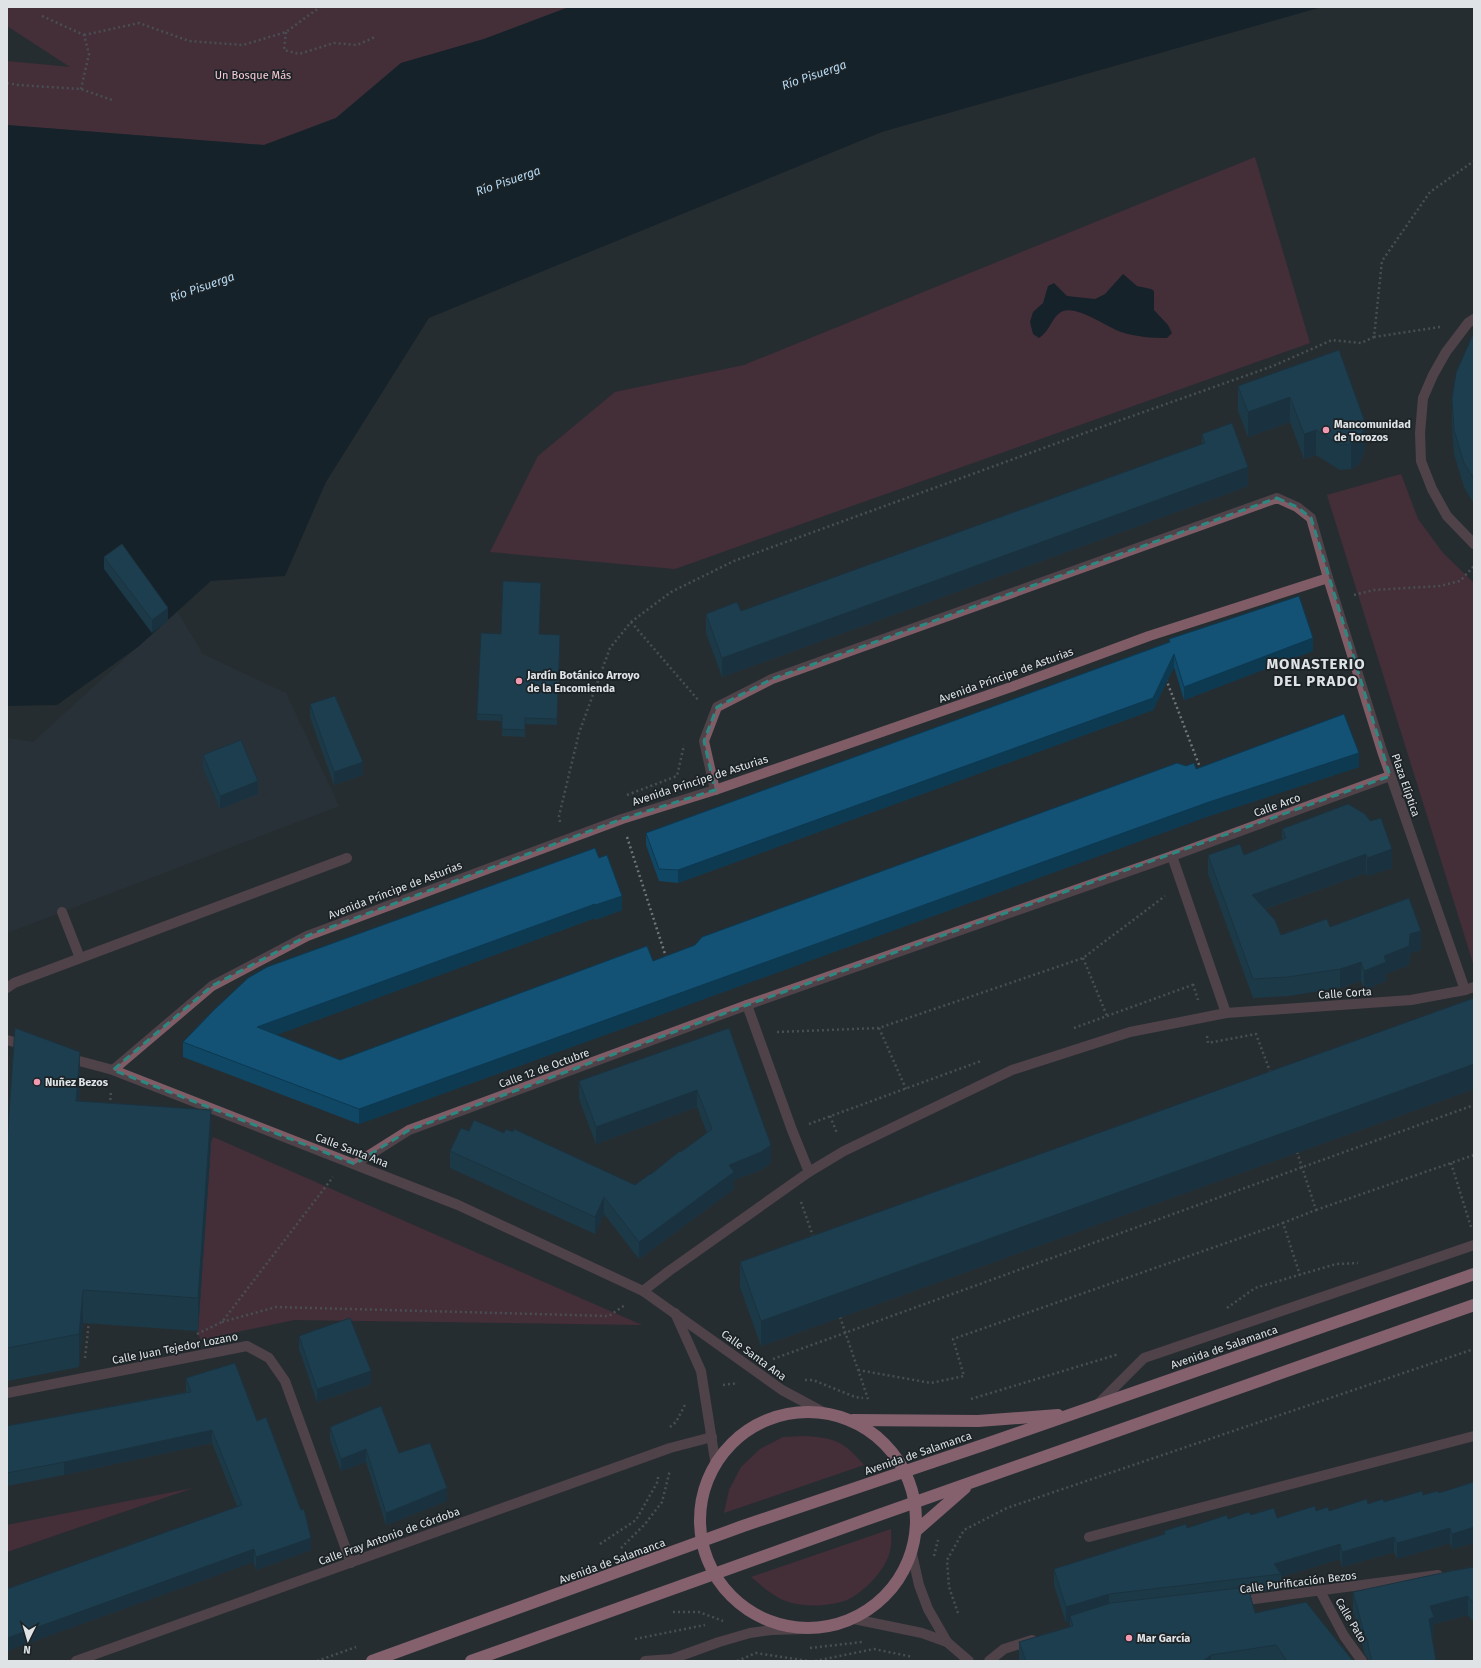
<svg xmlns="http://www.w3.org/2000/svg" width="1481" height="1668" font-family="'Fira Sans',sans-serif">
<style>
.built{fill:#2a363f}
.green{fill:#692f41}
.water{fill:#001422}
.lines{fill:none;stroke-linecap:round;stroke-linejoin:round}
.path{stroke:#71777a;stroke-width:2.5;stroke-dasharray:2 3;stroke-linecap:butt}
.minor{stroke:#805d66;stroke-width:10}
.highway{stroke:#f5a0b7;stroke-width:12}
.wall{fill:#104764}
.shaded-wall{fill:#0d3951}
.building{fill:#135274;stroke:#0d3951}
.marked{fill:none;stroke:#2e8680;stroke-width:3;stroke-dasharray:8 5;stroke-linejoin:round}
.poi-dot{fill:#f19ab1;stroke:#1c2327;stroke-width:1.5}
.labels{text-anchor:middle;stroke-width:3.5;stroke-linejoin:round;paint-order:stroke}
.park-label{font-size:11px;fill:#f9cbd6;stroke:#1c2327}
.poi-label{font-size:11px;font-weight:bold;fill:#dfe3e6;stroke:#1c2327;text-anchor:start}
.street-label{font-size:11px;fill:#dfe3e6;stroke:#1c2327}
.water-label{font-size:12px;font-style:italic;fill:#b3d9f3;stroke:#1c2327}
.district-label{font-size:15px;font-weight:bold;letter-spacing:1px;fill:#dfe3e6;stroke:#1c2327}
</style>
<rect width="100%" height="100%" fill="#262d31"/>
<!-- built -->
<path class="built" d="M 177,611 L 203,654 L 286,693 L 339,806 L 7,933 L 7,738 L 33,742 Z"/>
<!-- green -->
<g class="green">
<path d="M 7,7 L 569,7 L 484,39 L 401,63 L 336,118 L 264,145 L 7,125 L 7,61 L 70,67 L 7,26 Z"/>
<path d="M 1255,157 L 1310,343 L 675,569 L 490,552 L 538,456 L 615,392 L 744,365 Z"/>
<path d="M 1401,474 L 1418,519 L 1443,553 L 1474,583 L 1473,963 L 1327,495 Z"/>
<path d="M 213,1137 L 642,1325 L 294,1320 L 200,1340 L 198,1331 L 211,1143 Z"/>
<path d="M 806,1436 C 836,1438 844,1442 864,1465 L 724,1513 L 729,1490 L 741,1467 L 760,1449 L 783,1437 Z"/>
<path d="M 193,1488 L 7,1552 L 7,1525 Z"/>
<path d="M 891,1529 C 891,1536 892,1544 890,1551 C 886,1570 862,1595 844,1601 C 828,1606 808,1607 792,1603 C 776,1599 763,1587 751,1577 Z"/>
</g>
<!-- water -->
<g class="water">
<path d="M 569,7 L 1322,7 L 882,132 L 429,318 L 326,482 L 285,576 L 211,581 L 138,647 L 57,705 L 7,706 L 7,125 L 264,145 L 336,118 L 401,63 L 484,39 Z"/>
<path d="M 1123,274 L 1137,286 L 1151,289 L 1154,291 L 1154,310 L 1168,325 L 1172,333 L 1167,338 C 1152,338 1136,337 1121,332 C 1106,327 1076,304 1061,312 C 1052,317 1050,331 1039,338 L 1033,334 L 1030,322 L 1033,312 L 1043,303 L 1048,286 L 1054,283 L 1067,296 L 1095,299 L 1105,294 Z"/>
</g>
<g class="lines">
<!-- path -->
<g class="path">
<path d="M 42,16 L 84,35 L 89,54 L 81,89"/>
<path d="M 286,32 L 284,50 L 299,54 L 334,43 L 357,45 L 375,37"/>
<path d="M 84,35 L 139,23 L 189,41 L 243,45 L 286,32 L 320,7"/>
<path d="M 7,83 L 18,85 L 81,89 L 112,100"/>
<path d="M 1440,327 L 1374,337 L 1382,261 L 1430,192 L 1474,161"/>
<path d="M 1354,595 L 1374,590 L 1440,586 L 1460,581 L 1474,566"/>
<path d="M 631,622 L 699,701"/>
<path d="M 1166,679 L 1201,770"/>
<path d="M 627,795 L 677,776 L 684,745"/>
<path d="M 560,822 L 559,816 L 579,733 L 610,648 L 631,622 L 671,592 L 734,561 L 1093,430 L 1273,366 L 1332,340 L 1361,343 L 1374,337"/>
<path d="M 627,837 L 667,960"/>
<path d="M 1083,958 L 1107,1016"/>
<path d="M 1193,984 L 1198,1000"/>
<path d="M 879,1028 L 906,1089"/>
<path d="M 1074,1028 L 1195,984"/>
<path d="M 777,1032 L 879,1028 L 1083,958 L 1165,896"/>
<path d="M 1207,1036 L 1208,1043 L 1256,1034 L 1271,1074"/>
<path d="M 110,1105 L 111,1090"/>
<path d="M 830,1116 L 837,1133"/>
<path d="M 809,1124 L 981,1061"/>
<path d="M 1297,1152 L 1316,1210 L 1283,1223 L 1300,1275"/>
<path d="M 1451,1163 L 1471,1227"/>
<path d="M 801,1202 L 814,1239"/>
<path d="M 1316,1210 L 1474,1155"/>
<path d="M 1227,1308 L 1255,1288 L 1336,1264 L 1358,1263"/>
<path d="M 840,1317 L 868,1399"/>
<path d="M 222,1322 L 276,1307 L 609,1316 L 625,1305"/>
<path d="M 197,1334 L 222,1322 L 333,1177"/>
<path d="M 85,1358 L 89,1321"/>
<path d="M 773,1359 L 1474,1105"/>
<path d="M 858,1370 L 931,1383 L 964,1376 L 953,1339 L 1283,1223"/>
<path d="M 805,1380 L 813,1380 L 855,1397 L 863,1398"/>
<path d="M 723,1385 L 738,1383"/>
<path d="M 971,1399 L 1119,1354"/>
<path d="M 670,1427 L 676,1422 L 686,1403"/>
<path d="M 600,1544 L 636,1520 L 658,1481 L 658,1474"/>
<path d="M 621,1548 L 645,1524 L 662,1502 L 670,1470"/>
<path d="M 934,1556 L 938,1540"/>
<path d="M 673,1612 L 699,1612 L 723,1621"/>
<path d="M 958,1613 L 949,1587 L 947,1560 L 964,1530 L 1007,1508 L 1474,1349"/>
<path d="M 635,1639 L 705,1625"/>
<path d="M 810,1648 L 862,1642"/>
<path d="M 317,1661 L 356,1647"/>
<path d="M 737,1661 L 756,1653 L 808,1661"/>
<path d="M 815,1661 L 874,1649 L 913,1657"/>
</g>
<!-- minor -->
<g class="minor">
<path d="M 1474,319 L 1468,323 L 1446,352 L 1433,375 L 1423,398 L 1420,433 L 1421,461 L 1432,489 L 1447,516 L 1474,544"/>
<path d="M 715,790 L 704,741 L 717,707 L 772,679 L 1277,498 L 1297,507 L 1311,518 L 1328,578 L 1382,751 L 1465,990"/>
<path d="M 1172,856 L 1226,1013"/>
<path d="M 62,912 L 80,958"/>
<path d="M 7,988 L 14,983 L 347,858"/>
<path d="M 747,1005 L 792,1130 L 809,1172"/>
<path d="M 7,1040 L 28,1046"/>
<path d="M 68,1058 L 113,1070 L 458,1205 L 643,1291 L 782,1390 L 823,1412"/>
<path d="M 113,1070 L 212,986 L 307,936 L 622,819 L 715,790 L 1014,686 L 1149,636 L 1328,578"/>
<path d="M 355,1164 L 409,1130 L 747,1005 L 1172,856 L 1390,776"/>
<path d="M 643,1291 L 669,1271 L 809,1172 L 844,1151 L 1012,1070 L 1130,1032 L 1226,1013 L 1411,1000 L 1465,990 L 1474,987"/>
<path d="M 675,1313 L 701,1371 L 715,1460"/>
<path d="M 7,1393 L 247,1346 L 269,1358 L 285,1381 L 351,1563"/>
<path d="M 1098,1404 L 1144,1358 L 1474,1245"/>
<path d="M 1089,1537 L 1474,1436"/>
<path d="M 912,1554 L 919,1585 L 928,1609 L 947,1642 L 969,1661"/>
<path d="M 1320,1591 L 1344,1636 L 1362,1661"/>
<path d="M 1239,1601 L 1438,1575"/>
<path d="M 854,1619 L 922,1633 L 947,1642"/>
<path d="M 76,1661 L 670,1448 L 712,1437"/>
<path d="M 645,1661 L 672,1659 L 719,1642 L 750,1633 L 771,1630 L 803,1629"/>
<path d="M 989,1661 L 1004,1649 L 1032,1640"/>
</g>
<!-- highway -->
<g class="highway">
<circle cx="808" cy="1520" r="108"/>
<path d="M 853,1420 L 978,1421 L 1058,1415"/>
<path d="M 917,1530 L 965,1488"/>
<path d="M 372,1661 L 743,1526 L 986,1444 L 1474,1274"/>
<path d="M 471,1661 L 876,1516 L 1474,1305"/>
</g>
</g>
<!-- wall -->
<g class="wall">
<path d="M 1474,332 L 1474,504 L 1464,487 L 1454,454 L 1452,423 L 1452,399 Z"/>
<path d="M 1339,350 L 1365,447 L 1364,453 L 1359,464 L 1351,469 L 1340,470 L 1316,455 L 1304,459 L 1290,422 L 1248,437 L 1238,411 L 1238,386 Z"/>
<path d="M 1202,434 L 1248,486 L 722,677 L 706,633 L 706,614 L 741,611 L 1202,444 Z"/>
<path d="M 104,557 L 168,620 L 152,633 L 104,569 Z"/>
<path d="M 501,634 L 539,634 L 560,641 L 557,725 L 525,724 L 525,737 L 502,736 L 502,721 L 477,720 L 477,714 Z"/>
<path d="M 1169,639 L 1313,651 L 1184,700 L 1174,667 L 1153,710 L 678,883 L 659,881 L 646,845 L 646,833 L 1169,642 Z"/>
<path d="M 310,704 L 363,775 L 334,785 L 310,717 Z"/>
<path d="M 203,755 L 258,794 L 220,809 L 203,768 Z"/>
<path d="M 1359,767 L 1209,816 L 359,1124 L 183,1057 L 183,1042 L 599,858 L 622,910 L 595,920 L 595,918 L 276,1035 L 340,1060 L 653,961 L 1196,769 Z"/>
<path d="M 1348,804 L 1392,868 L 1367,876 L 1366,873 L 1265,909 L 1281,935 L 1330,927 L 1421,950 L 1410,953 L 1409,965 L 1386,974 L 1386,981 L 1364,990 L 1361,981 L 1340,988 L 1288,996 L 1253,998 L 1208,874 L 1208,855 L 1244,855 L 1282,839 L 1282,829 Z"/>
<path d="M 1474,998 L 1474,1089 L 761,1346 L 740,1287 L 740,1262 Z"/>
<path d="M 729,1028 L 771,1163 L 761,1170 L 734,1180 L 734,1189 L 639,1259 L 604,1214 L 595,1234 L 450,1168 L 450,1151 L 469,1131 L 504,1133 L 635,1185 L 650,1175 L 707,1133 L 697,1107 L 596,1144 L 579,1099 L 579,1081 Z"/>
<path d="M 80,1084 L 79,1101 L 211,1143 L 198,1331 L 83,1323 L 79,1367 L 7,1381 L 7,1144 Z"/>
<path d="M 299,1336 L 371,1384 L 317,1402 L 299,1349 Z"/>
<path d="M 186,1378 L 257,1421 L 311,1550 L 256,1570 L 237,1506 L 212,1443 L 64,1475 L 7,1486 L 7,1426 L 186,1392 Z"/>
<path d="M 330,1427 L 399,1453 L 447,1501 L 386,1525 L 366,1462 L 341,1471 L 330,1440 Z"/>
<path d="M 1474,1482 L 1474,1543 L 1452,1549 L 1450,1543 L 1397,1559 L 1394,1552 L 1342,1567 L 1340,1559 L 1281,1577 L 1281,1589 L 1250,1593 L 1255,1613 L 1353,1661 L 1019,1661 L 1019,1642 L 1070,1627 L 1070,1622 L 1066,1623 L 1054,1585 L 1054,1569 L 1164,1534 L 1164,1531 L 1187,1528 L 1228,1519 L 1251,1515 L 1277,1518 L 1316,1511 L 1329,1511 L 1439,1493 Z"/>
<path d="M 1474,1567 L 1474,1623 L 1468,1615 L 1434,1624 L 1434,1636 L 1432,1637 L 1436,1661 L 1368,1661 L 1368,1659 L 1365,1655 L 1353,1611 L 1353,1592 Z"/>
</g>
<!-- shaded-wall -->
<g class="shaded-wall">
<path d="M 1290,397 L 1290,422 L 1248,437 L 1248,412 Z"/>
<path d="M 1365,422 L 1365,447 L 1364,453 L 1359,464 L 1351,469 L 1351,444 Z"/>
<path d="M 1316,430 L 1316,455 L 1304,459 L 1304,434 Z"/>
<path d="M 1248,467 L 1248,486 L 722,677 L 722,658 Z"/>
<path d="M 168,608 L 168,620 L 152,633 L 152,620 Z"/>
<path d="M 1313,638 L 1313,651 L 1184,700 L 1184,687 Z"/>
<path d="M 1174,654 L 1174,667 L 1153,710 L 678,883 L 678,870 Z"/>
<path d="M 1359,753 L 1359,767 L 1209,816 L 359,1124 L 359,1109 L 1209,802 Z"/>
<path d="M 363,762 L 363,775 L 334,785 L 334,772 Z"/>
<path d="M 258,781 L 258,794 L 220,809 L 220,796 Z"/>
<path d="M 1392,849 L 1392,868 L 1367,876 L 1367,858 Z"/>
<path d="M 1366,854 L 1366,873 L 1252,913 L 1252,895 Z"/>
<path d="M 622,896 L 622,910 L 595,920 L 595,905 Z"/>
<path d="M 595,904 L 595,918 L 257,1042 L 257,1027 Z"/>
<path d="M 1421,931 L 1421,950 L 1410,953 L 1409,965 L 1386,974 L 1386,981 L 1364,990 L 1364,971 L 1384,956 L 1410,934 Z"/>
<path d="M 1361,962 L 1361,981 L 1340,988 L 1340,969 Z"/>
<path d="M 80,1052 L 80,1084 L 76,1134 L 76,1101 Z"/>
<path d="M 1474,1064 L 1474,1089 L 761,1346 L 761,1321 Z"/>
<path d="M 697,1090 L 697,1107 L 596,1144 L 596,1127 Z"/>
<path d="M 211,1110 L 211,1143 L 198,1331 L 198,1298 Z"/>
<path d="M 771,1145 L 771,1163 L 761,1170 L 734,1180 L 734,1189 L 639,1259 L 639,1242 L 729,1165 Z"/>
<path d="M 604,1197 L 604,1214 L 595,1234 L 595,1217 Z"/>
<path d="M 83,1290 L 83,1323 L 79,1367 L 79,1334 Z"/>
<path d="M 371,1371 L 371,1384 L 317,1402 L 317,1389 Z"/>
<path d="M 212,1430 L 212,1443 L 64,1475 L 64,1462 Z"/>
<path d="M 366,1449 L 366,1462 L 341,1471 L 341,1459 Z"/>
<path d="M 447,1488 L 447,1501 L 386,1525 L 386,1513 Z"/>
<path d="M 1474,1527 L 1474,1543 L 1452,1549 L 1452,1534 Z"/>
<path d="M 1450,1528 L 1450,1543 L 1397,1559 L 1397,1543 Z"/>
<path d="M 1394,1537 L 1394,1552 L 1342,1567 L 1342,1552 Z"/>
<path d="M 311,1538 L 311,1550 L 256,1570 L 256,1557 Z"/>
<path d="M 1340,1544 L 1340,1559 L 1281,1577 L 1281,1574 L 1274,1564 Z"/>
<path d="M 254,1549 L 254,1562 L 7,1651 L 7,1638 Z"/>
<path d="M 1109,1594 L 1109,1610 L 1070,1616 L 1070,1622 L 1066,1623 L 1066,1607 Z"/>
<path d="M 1468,1596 L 1468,1615 L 1434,1624 L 1434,1636 L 1429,1638 L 1429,1619 L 1430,1606 Z"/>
<path d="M 1211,1655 L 1211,1661 L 1203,1661 Z"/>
</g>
<!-- building -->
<g class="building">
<path d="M 1474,332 L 1474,479 L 1464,463 L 1454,430 L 1452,399 L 1456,373 Z"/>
<path d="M 1339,350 L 1365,422 L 1364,429 L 1359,439 L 1351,444 L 1340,445 L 1316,430 L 1304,434 L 1290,397 L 1248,412 L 1238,386 Z"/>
<path d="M 1232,423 L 1248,467 L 722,658 L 706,614 L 737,602 L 741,611 L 1205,443 L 1202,434 Z"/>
<path d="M 122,544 L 168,608 L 152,620 L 104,557 Z"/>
<path d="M 503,581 L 541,583 L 539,634 L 560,635 L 557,719 L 525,718 L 525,730 L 502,729 L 502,715 L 477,714 L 481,633 L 501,634 Z"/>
<path d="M 1299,596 L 1313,638 L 1184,687 L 1174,654 L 1153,698 L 678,870 L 659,869 L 646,833 L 1170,642 L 1169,639 Z"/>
<path d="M 335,696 L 363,762 L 334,772 L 310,704 Z"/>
<path d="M 1344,714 L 1359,753 L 1209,802 L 359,1109 L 183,1042 L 214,1010 L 248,978 L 267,967 L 595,848 L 599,858 L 607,855 L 622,896 L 595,905 L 595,904 L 257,1027 L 340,1060 L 647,946 L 653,961 L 695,945 L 702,937 L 1177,763 L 1186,766 L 1194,763 L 1196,769 Z"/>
<path d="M 241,740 L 258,781 L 220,796 L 203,755 Z"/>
<path d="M 1348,804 L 1365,814 L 1370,821 L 1381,818 L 1392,849 L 1367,858 L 1366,854 L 1252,895 L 1275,920 L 1281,935 L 1327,919 L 1330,927 L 1409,898 L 1421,931 L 1410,934 L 1409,946 L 1384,956 L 1386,962 L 1364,971 L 1361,962 L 1340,969 L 1288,977 L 1253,979 L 1208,855 L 1240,844 L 1244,855 L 1286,838 L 1282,829 Z"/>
<path d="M 1474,998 L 1474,1064 L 761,1321 L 740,1262 Z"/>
<path d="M 15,1028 L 80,1052 L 76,1101 L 211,1110 L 198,1298 L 83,1290 L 79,1334 L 7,1348 L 7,1144 Z"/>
<path d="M 729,1028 L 771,1145 L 761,1152 L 729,1165 L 734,1172 L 639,1242 L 604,1197 L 595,1217 L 450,1151 L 461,1128 L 469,1131 L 474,1120 L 504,1133 L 506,1129 L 513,1132 L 514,1129 L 635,1185 L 650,1174 L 650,1175 L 680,1151 L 681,1152 L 712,1129 L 697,1090 L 596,1127 L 579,1081 Z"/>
<path d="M 350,1318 L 371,1371 L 317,1389 L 299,1336 Z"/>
<path d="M 235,1363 L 257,1421 L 266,1417 L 301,1510 L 304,1509 L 311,1538 L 256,1557 L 254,1549 L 7,1638 L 7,1589 L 242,1505 L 212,1430 L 64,1462 L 7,1473 L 7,1426 L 191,1392 L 186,1378 Z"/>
<path d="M 381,1406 L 399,1453 L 430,1443 L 447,1488 L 386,1513 L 366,1449 L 341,1459 L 330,1427 Z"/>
<path d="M 1474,1482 L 1474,1527 L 1452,1534 L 1450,1528 L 1397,1543 L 1394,1537 L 1342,1552 L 1340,1544 L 1274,1564 L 1281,1574 L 1109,1594 L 1066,1607 L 1054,1569 L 1165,1534 L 1164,1531 L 1186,1524 L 1187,1528 L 1227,1515 L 1228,1519 L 1249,1512 L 1251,1515 L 1274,1508 L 1277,1518 L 1315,1506 L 1316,1511 L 1328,1507 L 1329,1511 L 1367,1499 L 1368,1504 L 1383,1499 L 1384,1502 L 1422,1491 L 1423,1495 L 1438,1491 L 1439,1493 Z"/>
<path d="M 1474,1567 L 1474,1604 L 1468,1596 L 1430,1606 L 1434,1617 L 1429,1619 L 1436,1661 L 1372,1661 L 1368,1645 L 1368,1641 L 1365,1636 L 1353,1592 L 1451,1571 Z"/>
<path d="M 1248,1587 L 1255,1613 L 1306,1602 L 1353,1661 L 1287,1661 L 1276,1645 L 1211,1655 L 1203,1661 L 1026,1661 L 1019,1642 L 1073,1626 L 1070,1616 L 1111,1603 Z"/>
</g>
<!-- marked area -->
<path d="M0 0H1481V1668H0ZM 1277,498 L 1297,507 L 1311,518 L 1390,776 L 747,1005 L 409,1130 L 355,1164 L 113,1070 L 212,986 L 307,936 L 622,819 L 715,790 L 704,741 L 717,707 L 772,679 Z" fill="#262d31" fill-opacity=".55" fill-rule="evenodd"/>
<path class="marked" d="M 1277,498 L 1297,507 L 1311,518 L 1390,776 L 747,1005 L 409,1130 L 355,1164 L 113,1070 L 212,986 L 307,936 L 622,819 L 715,790 L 704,741 L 717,707 L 772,679 Z"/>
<!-- markers -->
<g class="poi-dot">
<circle cx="1326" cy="430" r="4"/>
<circle cx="519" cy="681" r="4"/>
<circle cx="37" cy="1082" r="4"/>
<circle cx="1129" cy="1638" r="4"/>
</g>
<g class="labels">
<!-- park labels -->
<g class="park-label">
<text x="253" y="79">Un Bosque Más</text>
</g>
<!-- poi labels -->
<g class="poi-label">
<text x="1334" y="428">Mancomunidad<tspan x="1334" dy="13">de Torozos</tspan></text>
<text x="527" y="679">Jardín Botánico Arroyo<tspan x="527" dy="13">de la Encomienda</tspan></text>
<text x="45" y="1086">Nuñez Bezos</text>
<text x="1137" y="1642">Mar García</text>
</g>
<!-- street labels -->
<g class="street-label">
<text transform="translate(1006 675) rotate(-20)" y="4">Avenida Príncipe de Asturias</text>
<text transform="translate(700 780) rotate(-18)" y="4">Avenida Príncipe de Asturias</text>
<text transform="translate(1406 785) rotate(71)" y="4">Plaza Elíptica</text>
<text transform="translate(1277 805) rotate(-20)" y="4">Calle Arco</text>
<text transform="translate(395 890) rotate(-21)" y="4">Avenida Príncipe de Asturias</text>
<text transform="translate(1345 993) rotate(-4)" y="4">Calle Corta</text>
<text transform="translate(544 1068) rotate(-20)" y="4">Calle 12 de Octubre</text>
<text transform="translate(352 1150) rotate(21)" y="4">Calle Santa Ana</text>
<text transform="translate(1224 1347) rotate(-19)" y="4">Avenida de Salamanca</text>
<text transform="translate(175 1348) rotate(-11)" y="4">Calle Juan Tejedor Lozano</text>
<text transform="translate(754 1355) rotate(36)" y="4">Calle Santa Ana</text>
<text transform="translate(918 1453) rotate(-19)" y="4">Avenida de Salamanca</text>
<text transform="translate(389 1536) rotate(-20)" y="4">Calle Fray Antonio de Córdoba</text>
<text transform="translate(612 1561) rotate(-20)" y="4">Avenida de Salamanca</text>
<text transform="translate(1298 1582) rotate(-7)" y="4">Calle Purificación Bezos</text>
<text transform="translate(1351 1620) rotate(59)" y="4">Calle Pato</text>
</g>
<!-- water labels -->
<g class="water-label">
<text transform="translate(814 75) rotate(-19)" y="4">Río Pisuerga</text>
<text transform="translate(508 181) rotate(-19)" y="4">Río Pisuerga</text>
<text transform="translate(202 287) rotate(-19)" y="4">Río Pisuerga</text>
</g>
<!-- district labels -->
<g class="district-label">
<text x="1316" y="669">MONASTERIO<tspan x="1316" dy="17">DEL PRADO</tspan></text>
</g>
</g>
<!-- border -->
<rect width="1481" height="1668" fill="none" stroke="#dfe3e6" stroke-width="16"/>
<!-- north arrow -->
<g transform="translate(28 1640) rotate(185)" stroke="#1c2327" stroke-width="3" paint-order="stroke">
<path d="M0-3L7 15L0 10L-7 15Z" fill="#dfe3e6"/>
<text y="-6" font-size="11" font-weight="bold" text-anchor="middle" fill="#dfe3e6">N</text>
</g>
</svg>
